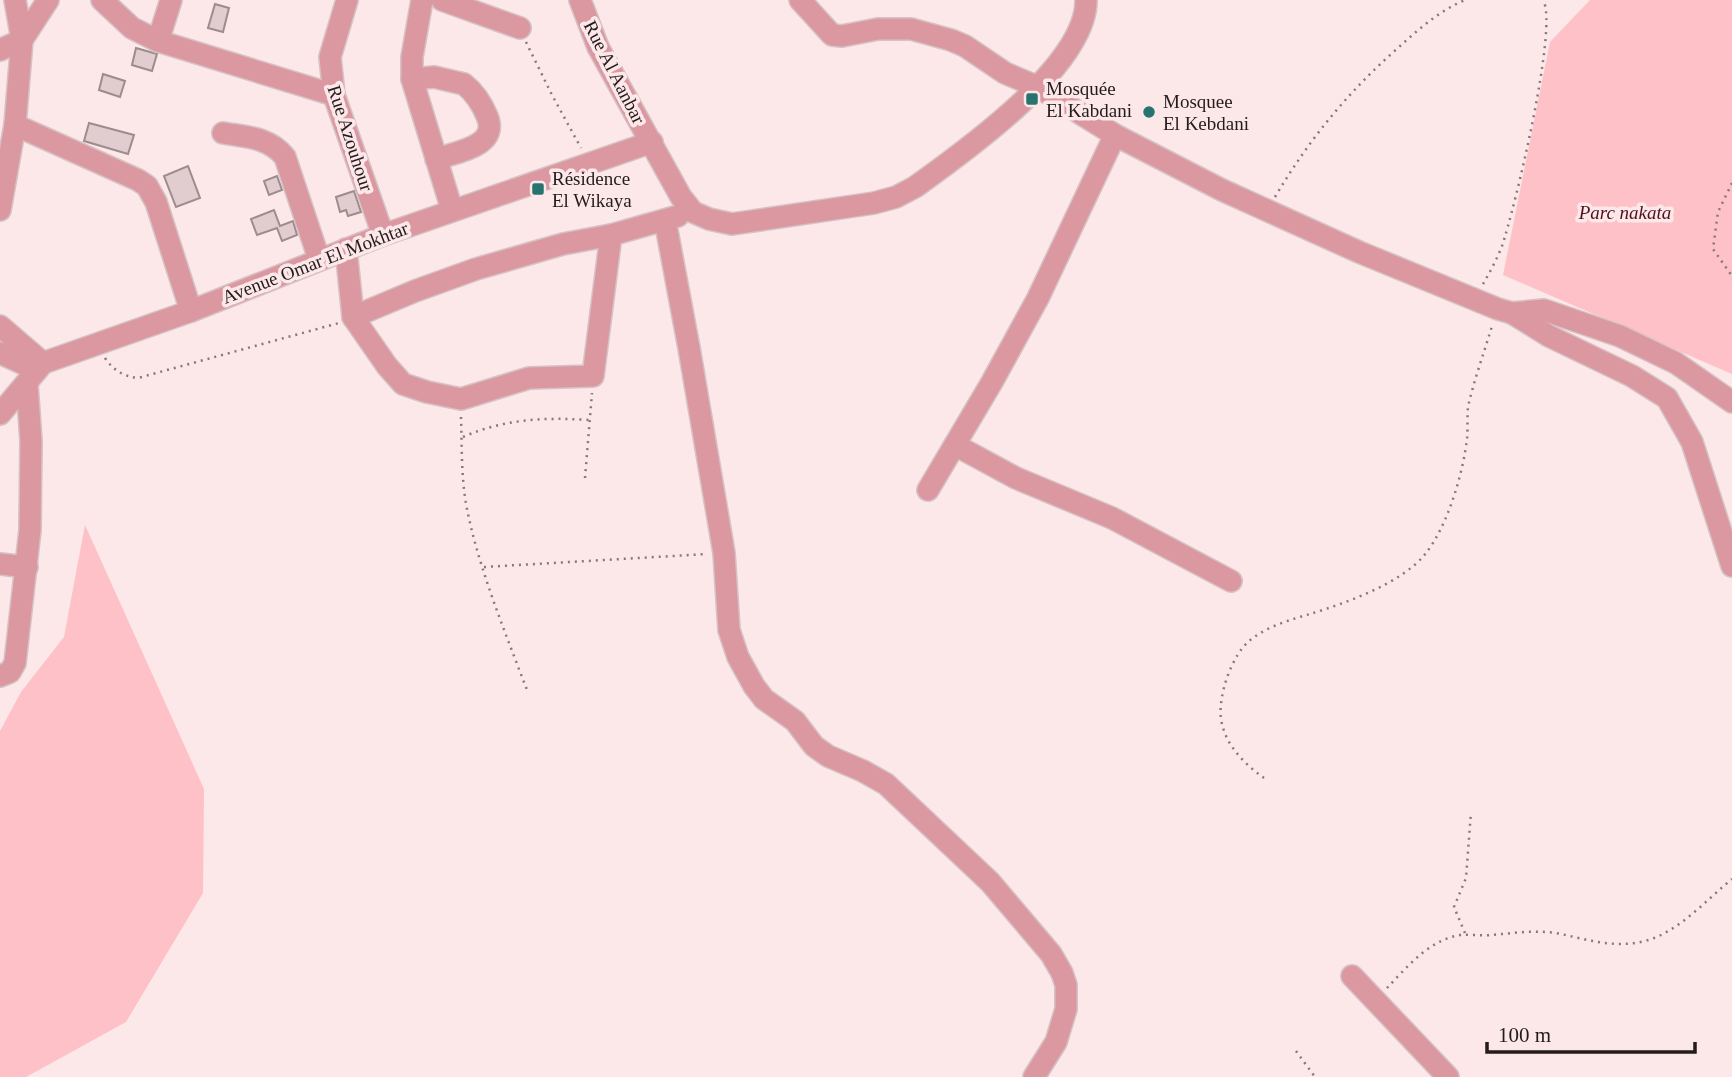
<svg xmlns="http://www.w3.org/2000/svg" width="1732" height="1077" font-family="'Times New Roman',serif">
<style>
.green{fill:#fec1c8}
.building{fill:#e1cdcf;stroke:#9e8b8d;stroke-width:2}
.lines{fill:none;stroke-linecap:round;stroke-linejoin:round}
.minor-casing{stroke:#d5c2c4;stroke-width:24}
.path{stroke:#86787a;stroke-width:2.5;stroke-dasharray:2 5;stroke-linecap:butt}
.minor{stroke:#db98a1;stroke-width:21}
.poi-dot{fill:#29736f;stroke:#fce7e9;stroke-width:2.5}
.labels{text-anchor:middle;stroke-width:7;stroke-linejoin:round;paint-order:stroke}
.street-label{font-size:19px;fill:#231b1c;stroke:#fce7e9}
.poi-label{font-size:19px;fill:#231b1c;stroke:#fce7e9;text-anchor:start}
.park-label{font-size:19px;font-style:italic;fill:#4e1120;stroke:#fce7e9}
</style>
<rect width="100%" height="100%" fill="#fce7e9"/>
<!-- green -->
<g class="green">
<path d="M 1590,0 L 1732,0 L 1732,374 L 1503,275 L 1550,42 Z"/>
<path d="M 85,525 L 204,789 L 203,893 L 126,1022 L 26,1077 L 0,1077 L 0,731 L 21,692 L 64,637 Z"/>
</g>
<!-- building -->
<g class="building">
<path d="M 215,4 L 229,8 L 223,32 L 208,28 Z"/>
<path d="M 136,48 L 157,54 L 152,71 L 132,65 Z"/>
<path d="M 103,74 L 125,81 L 120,97 L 99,90 Z"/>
<path d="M 89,123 L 134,135 L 128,154 L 84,141 Z"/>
<path d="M 188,166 L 200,198 L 176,207 L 164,176 Z"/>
<path d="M 277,176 L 282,190 L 269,195 L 264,181 Z"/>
<path d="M 354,191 L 361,212 L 348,216 L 346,210 L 340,212 L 336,197 Z"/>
<path d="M 274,210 L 280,226 L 293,221 L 297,235 L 282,241 L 277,228 L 257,235 L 251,219 Z"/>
</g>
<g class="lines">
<defs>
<g id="minor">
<path d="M 102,0 L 132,28 L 158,41 L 334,95"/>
<path d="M 347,0 L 330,57 L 334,95 L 383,235"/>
<path d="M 422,0 L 412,57 L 412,79 L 452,210"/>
<path d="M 442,0 L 520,28"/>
<path d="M 580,0 L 598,47 L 681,197 L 693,212 L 709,219 L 732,224 L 874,203 L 896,197 L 915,187 C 964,152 1087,65 1086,0"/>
<path d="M 800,0 L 832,35 L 842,36 L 878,29 L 911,29 L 951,40 L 965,46 L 1005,73 L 1038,87 L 1115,135 L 1222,190 L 1359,252 L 1498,309 L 1512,313 L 1544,310 L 1620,336 L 1676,363 L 1732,402"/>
<path d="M 158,41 L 171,0"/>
<path d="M 0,50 L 22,40 L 48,0"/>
<path d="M 412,79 L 434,77 L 464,84 C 474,92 482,104 487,116 C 500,146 457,152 436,159"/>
<path d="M 15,125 L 138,180 L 147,186 L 156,202 L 191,311"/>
<path d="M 223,133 C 246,137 269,137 285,157 L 319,259"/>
<path d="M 0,210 L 15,125 L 22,40 L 15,0"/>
<path d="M 665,220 L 689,348 L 724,553 L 729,630 L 738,657 L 754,686 L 764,699 L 795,721 L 814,746 L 828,756 L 863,771 L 886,784 L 990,882 L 1051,954 L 1062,973 L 1066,985 L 1066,1009 L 1056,1042 L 1034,1077"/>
<path d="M 346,249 L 353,317 L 387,366 L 403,384 L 427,392 L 461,399 L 529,378 L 593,376 L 611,235"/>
<path d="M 1512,313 L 1549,336 L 1632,376 L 1667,398 L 1692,442 L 1732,566"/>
<path d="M 353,317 L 415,291 L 476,269 L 563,244 L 611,235 L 678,216"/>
<path d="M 0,326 L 43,363"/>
<path d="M 0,353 L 37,370"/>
<path d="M 0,414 L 43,363 L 191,311 L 383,235 L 652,142"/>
<path d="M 955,445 L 1016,478 L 1112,518 L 1231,581"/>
<path d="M 928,490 L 992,382 L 1038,298 L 1115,135"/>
<path d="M 0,564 L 27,567"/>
<path d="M 0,676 L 10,672 L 15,663 L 30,530 L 31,441 L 27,384"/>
<path d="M 1352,976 L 1448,1077"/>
</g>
</defs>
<!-- minor casing -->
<use href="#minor" class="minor-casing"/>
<!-- path -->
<g class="path">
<path d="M 526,42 L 552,95 L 581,148"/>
<path d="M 1732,183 L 1718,212 L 1713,249 L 1732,276"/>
<path d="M 1275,197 C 1310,138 1348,92 1399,47 C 1419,29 1439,11 1465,0"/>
<path d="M 1483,284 C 1490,272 1497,259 1502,246 C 1514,211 1559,26 1543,0"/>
<path d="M 105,358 C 114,371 123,376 138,378 L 339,323"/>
<path d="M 461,417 C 462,447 461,479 467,509 C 479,569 505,632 527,690"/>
<path d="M 463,437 C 504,419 544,417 589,420"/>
<path d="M 585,478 L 592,393"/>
<path d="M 484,567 L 707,554"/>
<path d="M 1264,778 C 1240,761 1217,736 1221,704 C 1223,684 1233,656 1248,642 C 1265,627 1289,620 1310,614 C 1346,603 1403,583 1426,553 C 1448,525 1463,473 1467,439 C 1468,429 1467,417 1468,407 C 1474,380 1484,353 1492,326"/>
<path d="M 1465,933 L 1454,907 L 1466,878 L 1471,812"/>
<path d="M 1387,988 C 1407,967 1429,940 1460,935 C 1470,934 1481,936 1492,935 C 1513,933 1534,930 1556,933 C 1586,939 1614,949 1645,941 C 1679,932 1706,900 1732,879"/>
<path d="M 1296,1051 L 1315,1077"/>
</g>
<!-- minor -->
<use href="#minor" class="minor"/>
</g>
<!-- markers -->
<g class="poi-dot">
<rect x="1025" y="92" width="14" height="14" rx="3.5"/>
<circle cx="1149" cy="112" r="7"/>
<rect x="531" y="182" width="14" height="14" rx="3.5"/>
</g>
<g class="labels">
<!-- street labels -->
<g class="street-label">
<text transform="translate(615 72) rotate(63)" y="7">Rue Al Aanbar</text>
<text transform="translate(351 138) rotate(72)" y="7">Rue Azouhour</text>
<text transform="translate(315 262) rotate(-21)" y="7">Avenue Omar El Mokhtar</text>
</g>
<!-- poi labels -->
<g class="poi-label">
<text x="1046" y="95">Mosquée<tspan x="1046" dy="22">El Kabdani</tspan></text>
<text x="1163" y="108">Mosquee<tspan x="1163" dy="22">El Kebdani</tspan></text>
<text x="552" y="185">Résidence<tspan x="552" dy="22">El Wikaya</tspan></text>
</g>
<!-- park labels -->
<g class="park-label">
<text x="1625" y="219">Parc nakata</text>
</g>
</g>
<!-- scale -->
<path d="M1487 1042v10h208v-10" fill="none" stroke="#231b1c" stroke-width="3.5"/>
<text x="1498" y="1042" font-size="21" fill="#231b1c" stroke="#fce7e9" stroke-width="5" paint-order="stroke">100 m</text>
</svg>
